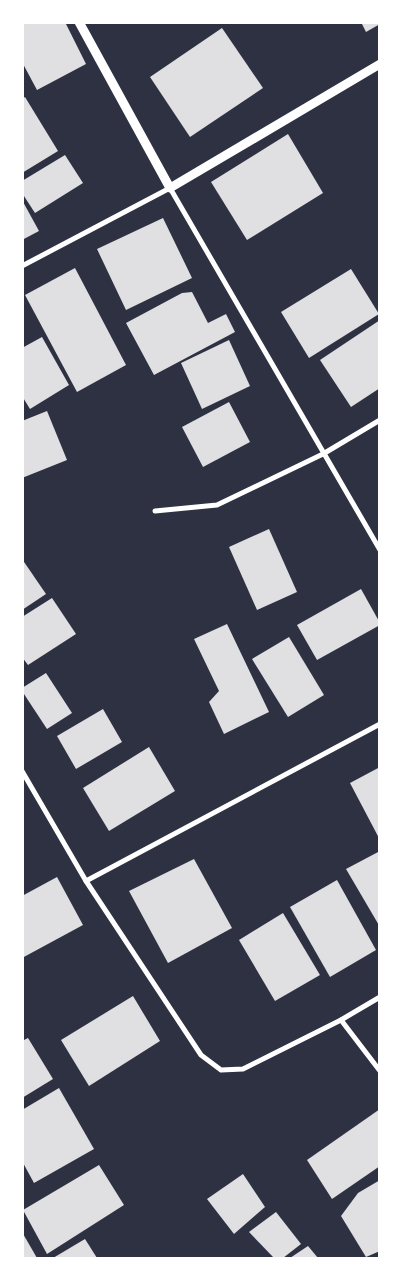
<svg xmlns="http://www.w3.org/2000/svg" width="402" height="1281" font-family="'PT Sans Narrow',sans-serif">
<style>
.building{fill:#e0e0e3}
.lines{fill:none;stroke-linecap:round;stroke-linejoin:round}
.minor{stroke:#fff;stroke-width:5}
.tertiary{stroke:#fff;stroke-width:9}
</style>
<rect width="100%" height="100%" fill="#2d3142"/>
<!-- building -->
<g class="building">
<path d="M 22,22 L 65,22 L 86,64 L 37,90 L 22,62 Z"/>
<path d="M 361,22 L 380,22 L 380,24 L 366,32 Z"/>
<path d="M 222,28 L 263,88 L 190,137 L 150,77 Z"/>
<path d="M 25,97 L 58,151 L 22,173 L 22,99 Z"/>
<path d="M 288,134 L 323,193 L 247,240 L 211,182 Z"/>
<path d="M 65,155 L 83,183 L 35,213 L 22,193 L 22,181 Z"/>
<path d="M 22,200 L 39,231 L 22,240 Z"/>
<path d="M 163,218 L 192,278 L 126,310 L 97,249 Z"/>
<path d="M 75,268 L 126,365 L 77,392 L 25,295 Z"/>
<path d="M 351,269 L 379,314 L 309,358 L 281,312 Z"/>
<path d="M 192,292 L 208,323 L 226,314 L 235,332 L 154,375 L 126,323 L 182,293 Z"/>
<path d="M 380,320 L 380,388 L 351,407 L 320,360 Z"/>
<path d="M 42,337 L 69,385 L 30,409 L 22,396 L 22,348 Z"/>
<path d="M 229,340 L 250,386 L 202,409 L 181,363 Z"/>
<path d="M 229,402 L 250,442 L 203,467 L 182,427 Z"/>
<path d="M 47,411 L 67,460 L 22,478 L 22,421 Z"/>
<path d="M 269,529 L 297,592 L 257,610 L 229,547 Z"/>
<path d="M 22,559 L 46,594 L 22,610 Z"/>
<path d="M 361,589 L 380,623 L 380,625 L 317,660 L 297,625 Z"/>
<path d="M 52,598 L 76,634 L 28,665 L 22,657 L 22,617 Z"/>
<path d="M 227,624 L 269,712 L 224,734 L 209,702 L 219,691 L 194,639 Z"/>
<path d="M 289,637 L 324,695 L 288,717 L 252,659 Z"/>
<path d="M 46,673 L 72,713 L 47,729 L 22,691 L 22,688 Z"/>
<path d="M 103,709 L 122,742 L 76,769 L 57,736 Z"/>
<path d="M 149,747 L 175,791 L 109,831 L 83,788 Z"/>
<path d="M 380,767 L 380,840 L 350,783 Z"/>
<path d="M 380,851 L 380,927 L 346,869 Z"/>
<path d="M 194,859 L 232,928 L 168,963 L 129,891 Z"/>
<path d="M 57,877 L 83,925 L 22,958 L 22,896 Z"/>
<path d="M 337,880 L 376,950 L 330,977 L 290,907 Z"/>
<path d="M 283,913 L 320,975 L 275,1001 L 239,940 Z"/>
<path d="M 133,996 L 160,1041 L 89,1086 L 61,1040 Z"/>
<path d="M 28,1038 L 53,1079 L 22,1098 L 22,1041 Z"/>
<path d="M 59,1088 L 94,1149 L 34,1183 L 22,1161 L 22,1110 Z"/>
<path d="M 380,1109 L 380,1166 L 332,1199 L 307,1160 Z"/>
<path d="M 99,1165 L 124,1205 L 47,1254 L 23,1210 Z"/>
<path d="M 243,1174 L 265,1207 L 234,1234 L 207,1199 Z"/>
<path d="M 380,1180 L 380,1251 L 366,1257 L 341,1216 L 358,1193 Z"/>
<path d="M 276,1212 L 301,1244 L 283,1258 L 274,1258 L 249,1232 Z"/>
<path d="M 22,1232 L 37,1258 L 22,1258 Z"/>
<path d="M 85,1239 L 97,1258 L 53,1258 Z"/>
<path d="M 308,1246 L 318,1258 L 290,1258 Z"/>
</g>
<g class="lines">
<!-- minor -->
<g class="minor">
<path d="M 22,266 L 170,188 L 380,550"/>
<path d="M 155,511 L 217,505 L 323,454 L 380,420"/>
<path d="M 22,771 L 86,881 L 201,1055 L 221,1070 L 243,1069 L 341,1020 L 380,997"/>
<path d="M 86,881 L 380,724"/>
<path d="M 341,1020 L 380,1071"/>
</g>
<!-- tertiary -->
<path class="tertiary" d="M 79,22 L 170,188 L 380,64"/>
</g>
<!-- border -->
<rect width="402" height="1281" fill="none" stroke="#ffffff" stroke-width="48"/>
</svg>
